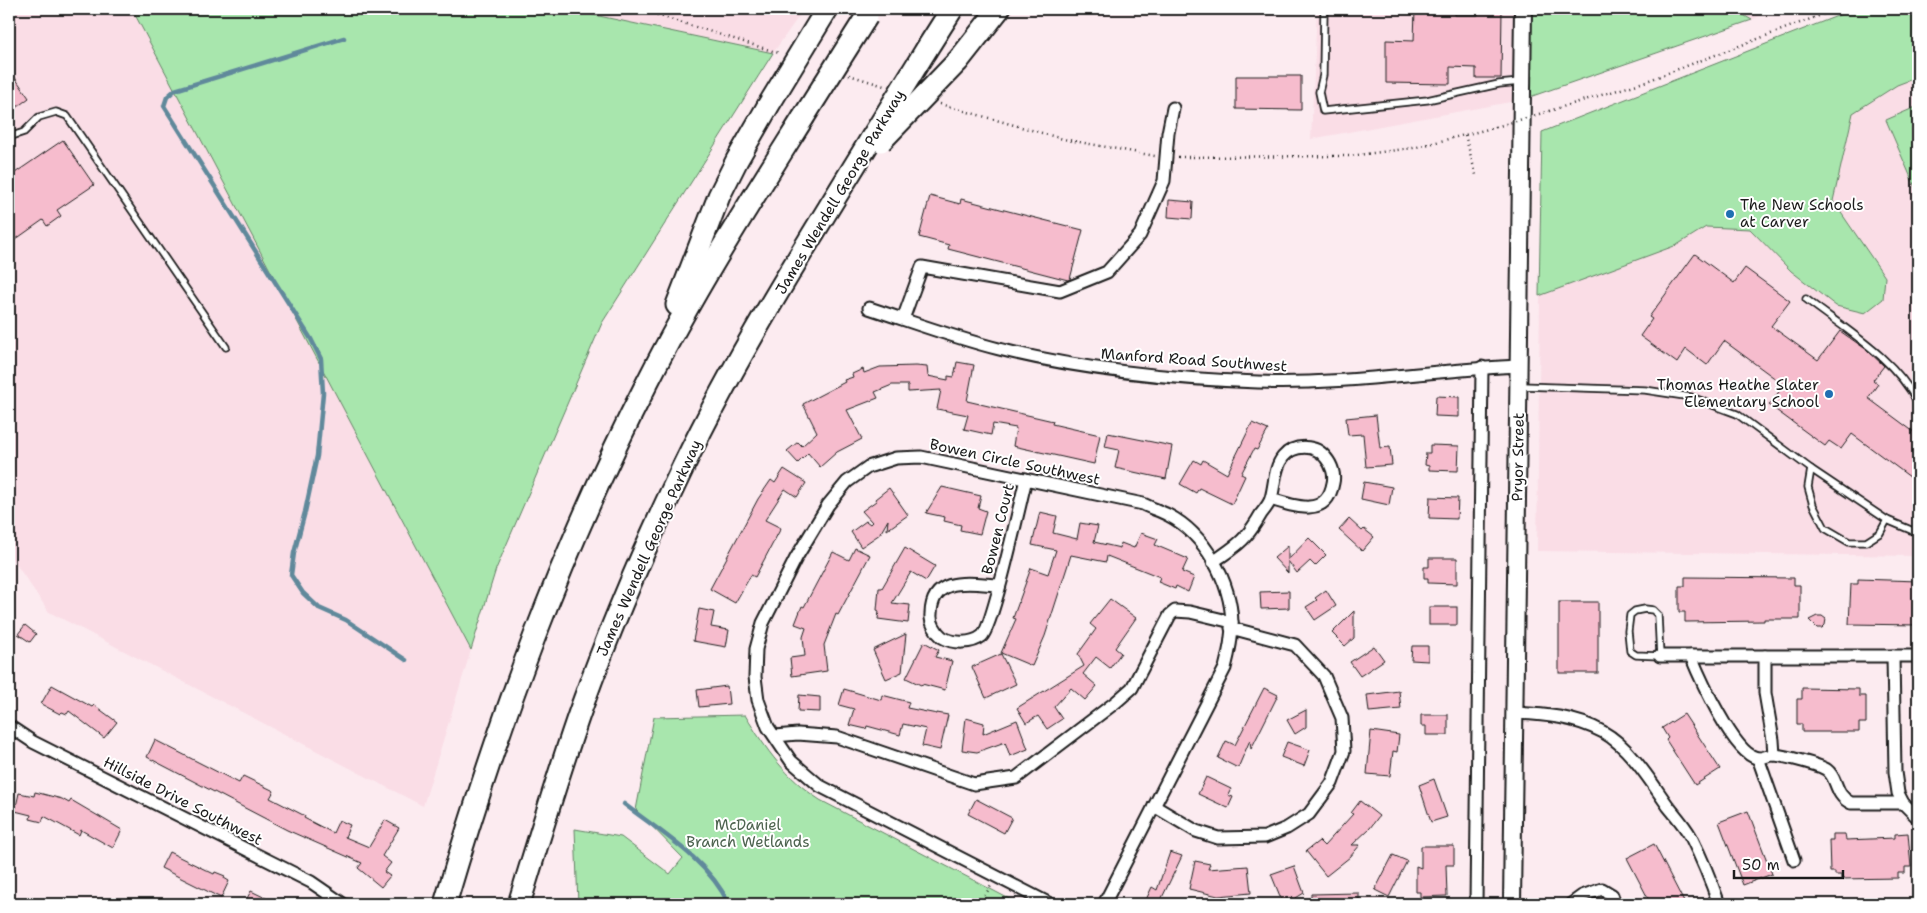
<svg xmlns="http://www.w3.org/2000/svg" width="1927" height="913" font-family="'Shantell Sans',sans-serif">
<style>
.built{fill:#fadde6}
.green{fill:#a8e6ad;stroke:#628164}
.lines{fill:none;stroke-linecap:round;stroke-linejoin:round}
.stream{stroke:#60899b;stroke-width:4.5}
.building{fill:#f6bccd;stroke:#1c1c1c}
.service-casing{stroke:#1c1c1c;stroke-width:9}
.minor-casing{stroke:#1c1c1c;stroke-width:15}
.secondary-casing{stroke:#1c1c1c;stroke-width:20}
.motorway-casing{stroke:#1c1c1c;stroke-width:25}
.path{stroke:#1c1c1c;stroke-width:2.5;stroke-dasharray:1 4;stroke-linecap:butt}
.service{stroke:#fff;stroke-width:5.5}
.minor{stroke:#fff;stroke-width:11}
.secondary{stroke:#fff;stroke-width:16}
.motorway{stroke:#fff;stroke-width:21}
.motorway-bridge-casing{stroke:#1c1c1c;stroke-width:25;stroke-linecap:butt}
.path-bridge{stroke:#1c1c1c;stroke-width:2.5;stroke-dasharray:1 4;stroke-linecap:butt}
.motorway-bridge{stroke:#fff;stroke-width:21}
.poi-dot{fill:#1f6fb2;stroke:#fff;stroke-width:2}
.labels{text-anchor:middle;stroke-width:4;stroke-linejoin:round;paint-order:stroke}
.street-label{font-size:15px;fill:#1c1c1c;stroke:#fff}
.poi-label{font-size:15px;fill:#1c1c1c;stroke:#fff;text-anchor:start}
.park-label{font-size:15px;fill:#4d634f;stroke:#fff}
</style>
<rect width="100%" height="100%" fill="#fcebf0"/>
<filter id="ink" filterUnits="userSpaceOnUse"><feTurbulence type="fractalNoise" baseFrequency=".02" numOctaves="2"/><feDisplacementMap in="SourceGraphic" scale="10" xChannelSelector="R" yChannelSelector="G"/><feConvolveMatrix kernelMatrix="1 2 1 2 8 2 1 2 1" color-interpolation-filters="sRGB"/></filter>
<g filter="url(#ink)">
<!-- built -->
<g class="built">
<path d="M 9,9 L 132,9 L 471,650 L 423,806 L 49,612 L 9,554 Z"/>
<path d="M 566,9 L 804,9 L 773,53 Z"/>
<path d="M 1317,9 L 1523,9 L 1521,100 L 1311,139 Z"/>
<path d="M 1733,9 L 1773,9 L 1752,20 Z"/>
<path d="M 1855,9 L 1918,9 L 1918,556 L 1537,551 L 1542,132 Z"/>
</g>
<!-- green -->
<g class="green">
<path d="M 132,9 L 566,9 L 773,53 L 602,323 L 496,569 L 471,650 Z"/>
<path d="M 1523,9 L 1733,9 L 1752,20 L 1521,100 Z"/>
<path d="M 1855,9 L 1918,9 L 1918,77 L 1897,85 L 1853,113 L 1833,201 L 1885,277 L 1883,299 L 1865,313 L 1836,306 L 1791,271 L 1750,229 L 1706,227 L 1677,245 L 1539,296 L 1542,132 Z"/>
<path d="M 1918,106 L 1918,194 L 1886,120 Z"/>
<path d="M 745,715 C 767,751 785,777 820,800 L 1019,904 L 578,904 L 575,829 L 621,837 L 670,874 L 683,858 L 636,810 L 654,717 Z"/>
</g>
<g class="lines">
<!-- stream -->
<g class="stream">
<path d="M 344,38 L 175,90 L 167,97 L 164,106 L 311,339 L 321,359 L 323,393 L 317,456 L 305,512 L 294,553 L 291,575 L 303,593 L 319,608 L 346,620 L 406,660"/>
<path d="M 624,804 C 662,833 708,860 729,904"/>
</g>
</g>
<!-- building -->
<g class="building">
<path d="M 1415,9 L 1455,9 L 1455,15 L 1478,15 L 1478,9 L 1502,9 L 1501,78 L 1476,78 L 1476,68 L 1450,67 L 1450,84 L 1386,83 L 1386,40 L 1414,41 Z"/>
<path d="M 9,69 L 29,98 L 9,113 Z"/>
<path d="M 1236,76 L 1301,76 L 1301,110 L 1236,109 Z"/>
<path d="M 63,140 L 94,185 L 57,210 L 61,216 L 47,226 L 43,220 L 9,244 L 9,177 Z"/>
<path d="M 930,196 L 960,204 L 961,199 L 1083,230 L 1070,279 L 1068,280 L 948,249 L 949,245 L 919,237 Z"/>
<path d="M 1169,200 L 1193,202 L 1192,219 L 1168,217 Z"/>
<path d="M 1695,254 L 1734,283 L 1745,268 L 1790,301 L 1771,326 L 1818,360 L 1840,331 L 1867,350 L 1884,366 L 1873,380 L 1878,384 L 1868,398 L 1918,435 L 1918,483 L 1852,434 L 1841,449 L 1829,441 L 1825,446 L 1769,405 L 1784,385 L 1724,341 L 1707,365 L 1686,349 L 1677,363 L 1640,336 L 1652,319 L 1649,317 Z"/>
<path d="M 957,362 L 974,365 L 967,401 L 1053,421 L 1052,424 L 1100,435 L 1094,464 L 1013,446 L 1016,428 L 993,424 L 991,435 L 964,429 L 968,415 L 937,409 L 941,390 L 908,392 L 908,385 L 892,385 L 875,392 L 878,398 L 847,410 L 862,439 L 837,452 L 820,467 L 808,453 L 798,463 L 787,451 L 798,442 L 802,446 L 817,432 L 803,404 L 845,382 L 844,380 L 853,377 L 852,374 L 863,369 L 864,373 L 880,367 L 916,366 L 927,367 L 928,376 L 948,380 L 948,376 L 954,377 Z"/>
<path d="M 1436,396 L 1459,397 L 1459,417 L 1435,416 Z"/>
<path d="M 1376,415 L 1380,448 L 1390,447 L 1392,465 L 1366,467 L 1363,434 L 1348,435 L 1346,418 Z"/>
<path d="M 1252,423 L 1268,430 L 1257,450 L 1254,449 L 1241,474 L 1245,476 L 1232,504 L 1199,488 L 1196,493 L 1180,484 L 1194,460 L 1201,464 L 1203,460 L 1227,474 Z"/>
<path d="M 1108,433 L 1172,446 L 1166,479 L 1115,468 L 1119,450 L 1105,447 Z"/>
<path d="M 1430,445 L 1459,446 L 1458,471 L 1429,470 L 1429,466 L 1425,465 L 1426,453 L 1430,453 Z"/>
<path d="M 784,469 L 806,483 L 797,497 L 785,489 L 765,520 L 781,528 L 755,577 L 751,575 L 735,603 L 710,589 L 758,499 L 771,480 L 775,483 Z"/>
<path d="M 1364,482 L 1392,487 L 1389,505 L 1361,499 Z"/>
<path d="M 942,487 L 981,496 L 978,508 L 986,511 L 980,534 L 960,530 L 961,525 L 944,521 L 945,517 L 926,513 Z"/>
<path d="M 889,488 L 908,515 L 887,530 L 888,520 L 880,534 L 861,547 L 851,532 L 866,521 L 870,524 L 872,522 L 862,511 L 876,501 L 875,499 Z"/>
<path d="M 1430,497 L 1458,498 L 1457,519 L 1429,518 Z"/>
<path d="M 1040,512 L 1057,516 L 1053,533 L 1077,539 L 1080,523 L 1098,526 L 1094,542 L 1120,548 L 1121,543 L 1134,548 L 1141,533 L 1158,539 L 1155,545 L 1188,559 L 1182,572 L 1194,577 L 1188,592 L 1176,586 L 1175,589 L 1158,582 L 1160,577 L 1107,556 L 1106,562 L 1071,555 L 1045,636 L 1032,666 L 1001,653 L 1016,619 L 1013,618 L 1031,568 L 1048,574 L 1056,550 L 1032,545 Z"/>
<path d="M 1349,519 L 1362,531 L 1364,529 L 1374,537 L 1362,551 L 1339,530 Z"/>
<path d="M 1309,538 L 1326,555 L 1315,566 L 1310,561 L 1297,573 L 1288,561 L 1288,573 L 1274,558 L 1288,546 L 1288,560 Z"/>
<path d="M 855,548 L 870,555 L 838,615 L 836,614 L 824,645 L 827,671 L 792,676 L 790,658 L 805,656 L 803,637 L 806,628 L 795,624 L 802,606 L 804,607 L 833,552 L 849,560 Z"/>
<path d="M 905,548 L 935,566 L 926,581 L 911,572 L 892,603 L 910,605 L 908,623 L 878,619 L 879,611 L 877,610 L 879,588 L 882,588 Z"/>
<path d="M 1429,558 L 1457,558 L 1457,584 L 1428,583 L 1428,578 L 1424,578 L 1424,567 L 1429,567 Z"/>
<path d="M 1685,577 L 1794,578 L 1794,585 L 1800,585 L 1800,619 L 1764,619 L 1764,621 L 1685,622 L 1685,612 L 1679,612 L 1679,586 L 1685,586 Z"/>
<path d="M 1858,579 L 1918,581 L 1918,625 L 1849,624 L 1851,584 L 1858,584 Z"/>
<path d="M 1326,590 L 1336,606 L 1315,620 L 1306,607 L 1317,600 L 1315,598 Z"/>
<path d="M 1289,591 L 1289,608 L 1261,609 L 1260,592 Z"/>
<path d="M 1110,599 L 1136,618 L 1115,648 L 1121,653 L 1110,668 L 1096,657 L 1083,674 L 1097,686 L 1085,700 L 1071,688 L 1054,707 L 1062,719 L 1047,729 L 1038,716 L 1026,723 L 1017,708 L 1084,666 L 1078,654 L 1096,629 L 1090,624 Z"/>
<rect x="1559" y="602" width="39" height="71"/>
<rect x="1429" y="607" width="28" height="18"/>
<path d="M 699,609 L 714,612 L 711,627 L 729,630 L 726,647 L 693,641 Z"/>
<path d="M 1354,611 L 1354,638 L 1345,646 L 1332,633 Z"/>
<path d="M 1817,616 L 1822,616 L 1826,619 L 1825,625 L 1822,628 L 1817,628 L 1809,620 Z"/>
<path d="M 25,625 L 36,634 L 30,642 L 18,634 Z"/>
<path d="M 906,634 L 902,672 L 886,679 L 873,650 Z"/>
<path d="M 924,642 L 939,650 L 935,657 L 952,661 L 945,690 L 922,684 L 921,685 L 906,678 Z"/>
<path d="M 1374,646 L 1384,660 L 1360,676 L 1350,662 Z"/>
<path d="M 1412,646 L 1428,646 L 1428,661 L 1411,660 Z"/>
<path d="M 1001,654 L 1016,684 L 986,698 L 972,667 Z"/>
<path d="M 52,685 L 92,707 L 94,705 L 117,722 L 104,738 L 69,711 L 67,714 L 62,712 L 60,714 L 41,704 Z"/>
<path d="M 727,686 L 729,704 L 699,707 L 697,690 Z"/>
<path d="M 1264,688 L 1278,695 L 1251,749 L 1250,740 L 1238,768 L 1218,758 L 1226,741 L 1235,745 Z"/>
<path d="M 1802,688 L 1859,689 L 1859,696 L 1866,696 L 1866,723 L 1859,723 L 1859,732 L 1802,732 L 1802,724 L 1797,724 L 1797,699 L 1802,699 Z"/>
<path d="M 844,689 L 881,700 L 882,695 L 909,702 L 907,708 L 937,714 L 937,713 L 948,715 L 940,750 L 922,746 L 926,729 L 903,724 L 900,735 L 867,726 L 866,729 L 849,725 L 854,709 L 839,705 Z"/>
<path d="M 1399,691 L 1401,709 L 1369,712 L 1367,695 Z"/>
<path d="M 799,695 L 820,697 L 820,712 L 798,711 Z"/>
<path d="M 1306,710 L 1306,727 L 1295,734 L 1287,720 Z"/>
<path d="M 1684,714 L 1720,769 L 1695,785 L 1666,740 L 1668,738 L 1662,728 Z"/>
<path d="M 1421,715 L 1448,715 L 1448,735 L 1426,735 L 1426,726 L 1421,726 Z"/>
<path d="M 966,718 L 984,723 L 983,734 L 1017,720 L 1028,749 L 1010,756 L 1005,742 L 977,752 L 962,750 Z"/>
<path d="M 1371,731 L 1399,735 L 1397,752 L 1393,751 L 1390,776 L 1367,774 Z"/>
<path d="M 155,740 L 239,783 L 243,776 L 274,791 L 270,798 L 305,816 L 304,818 L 333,833 L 339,820 L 350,825 L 345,837 L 369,847 L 385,820 L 399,828 L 382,856 L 391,863 L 384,872 L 390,876 L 381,887 L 358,868 L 362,863 L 287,830 L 147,757 Z"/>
<path d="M 1287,742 L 1310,750 L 1304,766 L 1281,757 Z"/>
<path d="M 1206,777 L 1231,789 L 1228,795 L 1233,797 L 1228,808 L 1198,794 Z"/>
<path d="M 1434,779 L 1447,817 L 1431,822 L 1419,785 Z"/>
<path d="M 35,792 L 62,799 L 69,803 L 71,800 L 122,830 L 113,848 L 81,830 L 79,835 L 44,816 L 42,822 L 30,819 L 31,815 L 15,811 L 19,793 L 34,796 Z"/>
<path d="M 976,799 L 1012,818 L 1004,833 L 968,814 Z"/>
<path d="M 1360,801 L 1379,816 L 1370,828 L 1352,845 L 1360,845 L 1350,857 L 1326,876 L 1306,851 L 1319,841 L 1324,846 L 1353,814 L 1351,813 Z"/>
<path d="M 1748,811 L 1772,874 L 1743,885 L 1719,822 Z"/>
<path d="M 1908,833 L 1911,867 L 1905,867 L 1905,873 L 1898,873 L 1898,878 L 1841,879 L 1841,875 L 1835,875 L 1835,872 L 1830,872 L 1829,840 L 1833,840 L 1833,834 L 1845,834 L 1846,840 L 1895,838 L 1895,834 Z"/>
<path d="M 1654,844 L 1685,904 L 1651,904 L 1627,858 Z"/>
<path d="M 1421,846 L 1454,846 L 1454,865 L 1446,865 L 1447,896 L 1420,897 L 1420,892 L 1416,892 L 1416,866 L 1421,868 Z"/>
<path d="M 169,852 L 214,874 L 215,872 L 225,876 L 224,878 L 229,881 L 221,898 L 161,868 Z"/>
<path d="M 1170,852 L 1182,856 L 1159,904 L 1144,904 L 1152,887 L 1157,890 Z"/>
<path d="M 1393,855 L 1407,861 L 1389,897 L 1375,890 Z"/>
<path d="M 1195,861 L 1210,864 L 1208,869 L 1248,866 L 1251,893 L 1218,896 L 1189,889 Z"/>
<path d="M 1294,866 L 1304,893 L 1291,901 L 1290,897 L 1282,901 L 1271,874 Z"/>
<path d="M 251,891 L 278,904 L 244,904 Z"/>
<path d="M 1359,893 L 1359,904 L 1311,904 L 1311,894 Z"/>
</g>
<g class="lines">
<defs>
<g id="service">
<path d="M 1324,9 L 1323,75 L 1319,92 L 1323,111 L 1427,100 L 1499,84 L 1520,82"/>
<path d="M 9,137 L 24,132 L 39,117 L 56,112 L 67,116 L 226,347"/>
<path d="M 1806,299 C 1846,330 1894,357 1918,403"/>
<path d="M 1521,386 L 1645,390 L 1691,397 L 1737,414 L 1811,469 L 1887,520 L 1918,533"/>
<path d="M 1811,469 L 1808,487 L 1813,505 L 1825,528 L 1849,542 L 1866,542 L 1880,533 L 1887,520"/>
<path d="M 1645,609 L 1653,610 L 1658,615 L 1660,656 L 1636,655 L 1630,651 L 1628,631 L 1630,615 L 1635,611 Z"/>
</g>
<g id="minor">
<path d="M 869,308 C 912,322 955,338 999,349 C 1083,370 1172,379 1258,382 C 1345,385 1432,370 1519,366"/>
<path d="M 903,319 L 922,267 L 1060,291 L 1107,272 L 1140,235 L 1164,181 L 1168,133 L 1173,108"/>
<path d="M 1213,562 C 1224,554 1238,546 1246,536 C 1252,529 1257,521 1261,514 C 1265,509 1270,503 1271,498 C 1275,485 1274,468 1283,457 C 1294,444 1316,444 1326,458 C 1332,465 1335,475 1333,483 C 1327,518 1295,507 1271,499"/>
<path d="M 999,585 C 972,584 932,574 931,614 C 930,622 936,632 942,637 C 953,644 972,644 982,636 C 993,626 1020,503 1026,479"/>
<path d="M 1660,656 L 1918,656"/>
<path d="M 1691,656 C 1700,678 1734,754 1757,758 C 1763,759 1769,754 1775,755 C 1784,756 1821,765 1827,770 C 1838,778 1834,795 1851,803 L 1903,803"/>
<path d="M 1765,656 L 1765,693 L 1773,740 L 1774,755"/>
<path d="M 1893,656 L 1895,772 L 1898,793 L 1903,803 L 1918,818"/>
<path d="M 1514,713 C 1545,714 1576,717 1603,732 C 1630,747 1651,782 1668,806 C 1676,816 1685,826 1691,837 C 1702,859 1711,881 1719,904"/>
<path d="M 9,726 L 33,742 L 311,882 L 343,904"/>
<path d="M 775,736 L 798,734 L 837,737 L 974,784 L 1016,778 L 1116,702 L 1132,688 L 1170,615 L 1175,611 L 1190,612 L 1232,622"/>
<path d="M 1758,758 L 1794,860"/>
<path d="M 1154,806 L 1196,831 L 1218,838 L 1265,837 L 1287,828 L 1309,814 L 1332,783 L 1344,751 L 1342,718 L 1324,676 L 1295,645 L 1231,628"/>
<path d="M 1050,904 L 820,786 L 791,761 L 768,727 L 758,700 L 755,677 L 756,649 L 763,623 L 796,558 L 828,505 L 847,482 L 868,467 L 896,458 L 921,457 L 1143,504 C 1151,508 1160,511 1168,515 C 1205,534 1231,582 1232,623 C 1232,638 1229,653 1225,668 L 1104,904"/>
<path d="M 1476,904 L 1482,367"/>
<path d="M 1571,904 L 1582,896 L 1602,889 L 1612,895 L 1615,904"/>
</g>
<path id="secondary" d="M 1512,904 L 1523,9"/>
<g id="motorway">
<path d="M 926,50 L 952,9"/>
<path d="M 958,61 L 999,9"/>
<path d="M 677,305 L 719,196 L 737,160 L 768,106"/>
<path d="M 445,904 C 499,721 561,551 648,381 C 694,290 749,204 803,118"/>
<path d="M 519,904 C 539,838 559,771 582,706 C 609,631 640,558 674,486 C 730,365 802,252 871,139"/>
</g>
</defs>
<!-- service casing -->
<use href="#service" class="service-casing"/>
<!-- minor casing -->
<use href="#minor" class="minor-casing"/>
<!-- secondary casing -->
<use href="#secondary" class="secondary-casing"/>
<!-- motorway casing -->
<use href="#motorway" class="motorway-casing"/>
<!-- path -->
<g class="path">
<path d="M 638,9 L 779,53"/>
<path d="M 849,75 L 884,86"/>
<path d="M 940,104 L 1063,139 L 1155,156"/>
<path d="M 1549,111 L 1644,82 L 1837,9"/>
<path d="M 1465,135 L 1476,175"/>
<path d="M 1178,157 L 1349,156 L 1413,148 L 1496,127"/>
<path d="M 979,904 L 991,886"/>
</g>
<!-- service -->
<use href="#service" class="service"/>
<!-- minor -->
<use href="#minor" class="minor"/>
<!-- secondary -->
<use href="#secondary" class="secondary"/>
<!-- motorway -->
<use href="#motorway" class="motorway"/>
<defs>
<g id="motorway-bridge">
<path d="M 768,106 L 827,9"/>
<path d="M 803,118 L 867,16"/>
<path d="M 871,139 L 926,50"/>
<path d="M 881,141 L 958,61"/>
</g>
</defs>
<!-- motorway-bridge casing -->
<use href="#motorway-bridge" class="motorway-bridge-casing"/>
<!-- path-bridge -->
<path class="path-bridge" d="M 1496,127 L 1549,111"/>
<!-- motorway-bridge -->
<use href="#motorway-bridge" class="motorway-bridge"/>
</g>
</g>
<!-- markers -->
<g class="poi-dot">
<circle cx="1730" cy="214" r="5"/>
<circle cx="1829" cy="394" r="5"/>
</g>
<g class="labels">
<!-- street labels -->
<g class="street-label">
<text transform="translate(840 192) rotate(-59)" y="5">James Wendell George Parkway</text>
<text transform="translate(1194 360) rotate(4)" y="5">Manford Road Southwest</text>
<text transform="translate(1518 457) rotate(-89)" y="5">Pryor Street</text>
<text transform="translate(1015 462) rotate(12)" y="5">Bowen Circle Southwest</text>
<text transform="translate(998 529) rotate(-76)" y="5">Bowen Court</text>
<text transform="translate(649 548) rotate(-66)" y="5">James Wendell George Parkway</text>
<text transform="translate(183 801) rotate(27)" y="5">Hillside Drive Southwest</text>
</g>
<!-- poi labels -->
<g class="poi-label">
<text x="1740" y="210">The New Schools<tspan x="1740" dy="17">at Carver</tspan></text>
<text x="1819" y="390" text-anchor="end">Thomas Heathe Slater<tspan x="1819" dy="17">Elementary School</tspan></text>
</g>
<!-- park labels -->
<g class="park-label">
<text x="748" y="830">McDaniel<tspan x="748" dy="17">Branch Wetlands</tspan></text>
</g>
</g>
<!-- margin -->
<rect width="1927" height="913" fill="none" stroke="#fff" stroke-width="30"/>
<rect x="15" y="15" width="1897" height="883" fill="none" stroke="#1c1c1c" stroke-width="2" filter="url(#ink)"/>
<!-- scale -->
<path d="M1734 870v8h109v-8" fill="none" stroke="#1c1c1c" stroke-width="2.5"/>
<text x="1742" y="870" font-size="15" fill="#1c1c1c" stroke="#ffffff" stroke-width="4" paint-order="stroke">50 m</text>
</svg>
